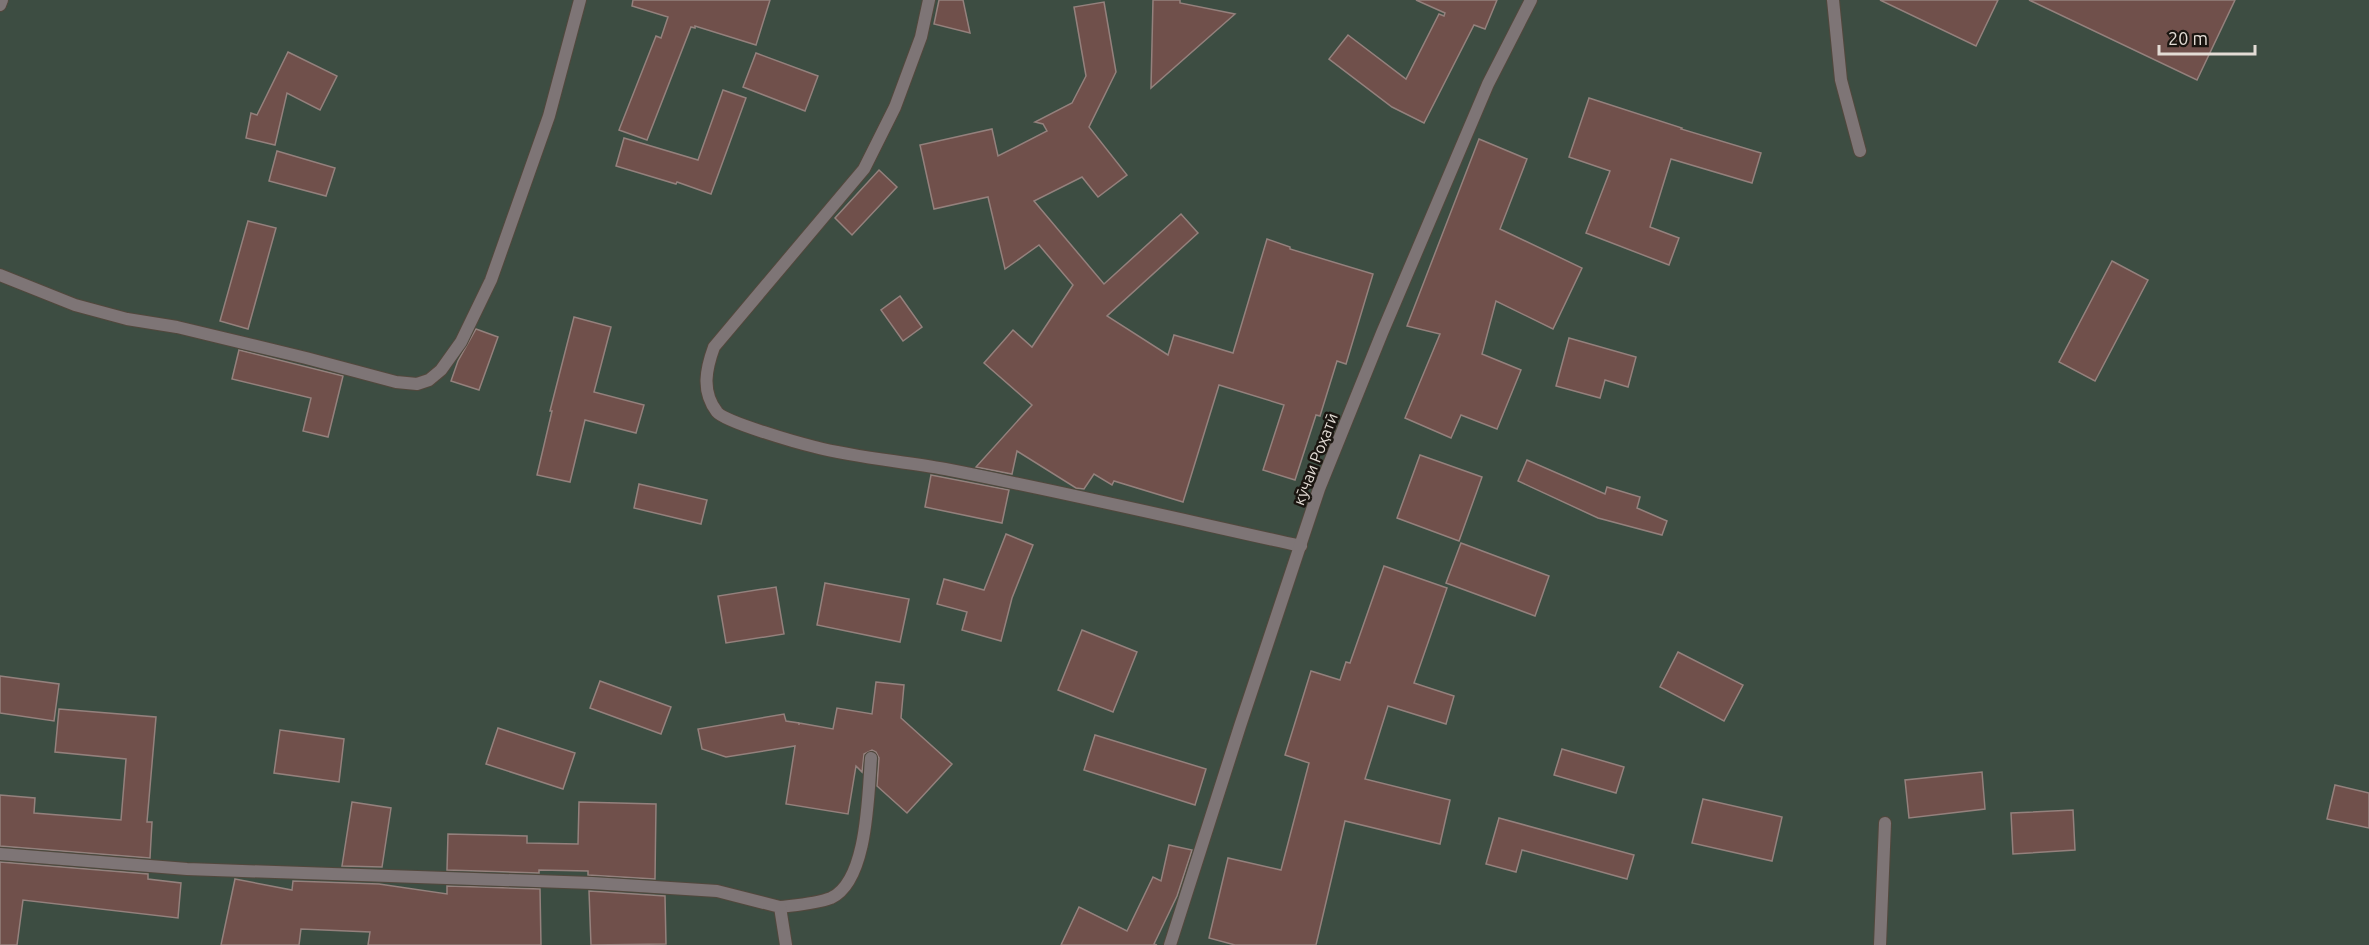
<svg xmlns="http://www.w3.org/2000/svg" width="2369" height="945" font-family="Ubuntu,sans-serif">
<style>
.green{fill:#3d4d42}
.building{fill:#70504b;stroke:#94817d;stroke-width:1.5}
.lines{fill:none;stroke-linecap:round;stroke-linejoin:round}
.service-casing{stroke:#52483d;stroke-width:14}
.minor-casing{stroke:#52483d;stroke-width:14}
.tertiary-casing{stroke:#52483d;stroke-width:14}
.service{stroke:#7e7576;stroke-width:12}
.minor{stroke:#7e7576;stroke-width:12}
.tertiary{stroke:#7e7576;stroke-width:12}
.labels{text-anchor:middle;stroke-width:5;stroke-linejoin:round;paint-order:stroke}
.street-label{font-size:16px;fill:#e3dcd5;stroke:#1a1510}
</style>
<rect width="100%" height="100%" fill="#362c20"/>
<!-- green -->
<rect class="green" x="0" y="0" width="2369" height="945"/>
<!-- building -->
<g class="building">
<path d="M 633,0 L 770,0 L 756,45 L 695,26 L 695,28 L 691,27 L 647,140 L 619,130 L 656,36 L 661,38 L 668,17 L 632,6 Z"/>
<path d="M 939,0 L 963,0 L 970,33 L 934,24 Z"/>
<path d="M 1153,0 L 1180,0 L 1180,3 L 1235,14 L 1151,88 Z"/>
<path d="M 1497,0 L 1485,29 L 1474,25 L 1424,123 L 1392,107 L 1329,59 L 1348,35 L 1406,79 L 1439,14 L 1444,16 L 1445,13 L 1416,0 Z"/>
<path d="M 1880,0 L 1998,0 L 1976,46 Z"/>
<path d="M 2029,0 L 2235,0 L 2197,80 Z"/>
<path d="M 1104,2 L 1116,72 L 1089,127 L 1127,175 L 1098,197 L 1082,177 L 1034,201 L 1104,284 L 1181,214 L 1198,233 L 1107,316 L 1168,355 L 1174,335 L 1233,353 L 1267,239 L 1290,247 L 1290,249 L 1373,274 L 1346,364 L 1337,361 L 1320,416 L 1316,415 L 1295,480 L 1263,470 L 1284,405 L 1219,385 L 1183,502 L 1114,481 L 1112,485 L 1094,474 L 1084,489 L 1076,488 L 1017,451 L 1012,474 L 976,467 L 1032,405 L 984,363 L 1013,330 L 1032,347 L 1073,285 L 1039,245 L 1005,269 L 988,197 L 934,209 L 920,145 L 992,129 L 998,156 L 1047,131 L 1043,124 L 1035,122 L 1072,103 L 1086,76 L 1074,7 Z"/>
<path d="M 288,52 L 337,76 L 320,110 L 287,93 L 275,145 L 246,138 L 251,113 L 257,115 Z"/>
<path d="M 756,53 L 818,76 L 805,111 L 743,87 Z"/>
<path d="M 723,90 L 746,98 L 711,194 L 677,182 L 676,184 L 616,166 L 624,138 L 698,160 Z"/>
<path d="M 1589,98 L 1682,128 L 1681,129 L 1761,153 L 1752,183 L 1671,159 L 1650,227 L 1679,238 L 1669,265 L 1586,233 L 1610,171 L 1569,157 Z"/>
<path d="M 1479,139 L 1527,159 L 1500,229 L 1582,268 L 1553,329 L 1496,301 L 1482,354 L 1521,370 L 1497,429 L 1461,415 L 1451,438 L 1405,418 L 1440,334 L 1407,326 Z"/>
<path d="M 277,151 L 335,168 L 326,196 L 269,181 Z"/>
<path d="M 879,170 L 897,187 L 852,235 L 835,218 Z"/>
<path d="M 248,221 L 276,228 L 248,329 L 220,321 Z"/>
<path d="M 2112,261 L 2148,280 L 2095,381 L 2059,362 Z"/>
<path d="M 900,296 L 922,327 L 903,341 L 881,310 Z"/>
<path d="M 574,317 L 611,327 L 594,392 L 644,405 L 636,433 L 585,420 L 570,482 L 537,475 L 552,411 L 550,411 Z"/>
<path d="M 476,329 L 498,337 L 479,390 L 451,381 L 458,361 Z"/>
<path d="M 1569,338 L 1636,357 L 1628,387 L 1605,380 L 1600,398 L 1556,386 Z"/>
<path d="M 239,350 L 343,376 L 328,437 L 303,431 L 311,398 L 232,379 Z"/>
<path d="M 1420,455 L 1482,477 L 1459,541 L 1397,518 Z"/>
<path d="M 1527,460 L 1605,494 L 1607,487 L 1640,497 L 1637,508 L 1667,521 L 1662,535 L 1598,518 L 1518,481 Z"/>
<path d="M 931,475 L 1009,490 L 1002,523 L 925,507 Z"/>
<path d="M 639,484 L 707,500 L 701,524 L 634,508 Z"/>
<path d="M 1006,534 L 1033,545 L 1012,598 L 1001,641 L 962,630 L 967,612 L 937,604 L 944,579 L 984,590 Z"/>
<path d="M 1461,543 L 1549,576 L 1535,616 L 1446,583 Z"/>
<path d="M 1384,566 L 1447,588 L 1414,683 L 1454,696 L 1446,724 L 1388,706 L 1365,779 L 1450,800 L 1440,844 L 1345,821 L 1316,945 L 1235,945 L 1209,938 L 1228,858 L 1281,870 L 1309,763 L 1285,755 L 1311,671 L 1340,680 L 1346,662 L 1350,663 Z"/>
<path d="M 825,583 L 909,599 L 900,642 L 817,625 Z"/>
<path d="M 776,587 L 784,634 L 726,643 L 718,596 Z"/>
<path d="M 1082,630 L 1137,652 L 1113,712 L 1058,690 Z"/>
<path d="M 1678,652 L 1743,685 L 1724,721 L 1660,687 Z"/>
<path d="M 0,676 L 59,684 L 54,721 L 0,713 Z"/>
<path d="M 600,681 L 671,707 L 661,734 L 590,708 Z"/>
<path d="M 876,682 L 904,685 L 901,718 L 952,764 L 907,813 L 877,786 L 879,758 L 876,752 L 872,750 L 864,754 L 862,772 L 856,766 L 848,814 L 786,804 L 795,746 L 726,757 L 702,749 L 698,729 L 784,714 L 786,721 L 799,723 L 799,725 L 799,723 L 833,729 L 837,708 L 872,714 Z"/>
<path d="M 59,709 L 156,717 L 147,822 L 152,822 L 150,858 L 0,846 L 0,795 L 35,798 L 34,813 L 121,820 L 126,759 L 55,752 Z"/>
<path d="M 498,728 L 575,753 L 563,789 L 486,764 Z"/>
<path d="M 280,730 L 344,739 L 339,782 L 274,773 Z"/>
<path d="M 1095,735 L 1206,769 L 1195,805 L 1084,770 Z"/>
<path d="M 1562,749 L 1624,767 L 1616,793 L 1554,775 Z"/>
<path d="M 1982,772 L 1985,809 L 1909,818 L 1905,780 Z"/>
<path d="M 2335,785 L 2369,793 L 2369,828 L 2327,819 Z"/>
<path d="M 1703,799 L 1782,817 L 1772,861 L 1692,843 Z"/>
<path d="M 352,802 L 391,808 L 382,867 L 342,866 Z"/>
<path d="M 579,802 L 656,804 L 655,879 L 588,875 L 588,871 L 539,870 L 539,873 L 447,870 L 448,834 L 527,836 L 527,843 L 578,844 Z"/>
<path d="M 2073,810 L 2075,850 L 2013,854 L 2011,813 Z"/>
<path d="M 1499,818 L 1634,855 L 1627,879 L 1522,850 L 1516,872 L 1486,864 Z"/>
<path d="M 1169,845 L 1192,850 L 1177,896 L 1154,944 L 1157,945 L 1061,945 L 1079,907 L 1127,931 L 1153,877 L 1161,881 Z"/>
<path d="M 0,862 L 148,874 L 148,879 L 181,883 L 178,918 L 23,900 L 17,945 L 0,945 Z"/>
<path d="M 235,879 L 292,890 L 293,881 L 379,884 L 447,894 L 447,886 L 540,889 L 541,945 L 368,945 L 370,932 L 301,929 L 299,945 L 221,945 Z"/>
<path d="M 589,891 L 665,896 L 666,944 L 591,945 Z"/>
</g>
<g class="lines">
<defs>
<g id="service">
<path d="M 929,0 L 921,37 L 895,107 L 864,169 L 714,347 C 706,369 701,391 717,412 C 725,422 798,443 815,447 C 857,458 902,461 945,469 C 1064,492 1183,520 1301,546"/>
<path d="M 1833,0 L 1841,80 L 1860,151"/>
<path d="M 0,275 L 75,305 L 127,319 L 177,327 L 306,358 L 396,382 L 417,384 L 429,380 L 441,370 L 461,342 L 491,280 L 549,116 L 580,0"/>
<path d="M 780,907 C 796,905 815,904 831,898 C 868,881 868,794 871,758"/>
<path d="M 1880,945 L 1885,823"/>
</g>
<g id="minor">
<path d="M 0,5 L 2,0"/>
<path d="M 0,854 L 187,869 L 592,883 L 717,891 L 780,907 L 786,945"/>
</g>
<path id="tertiary" d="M 1170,945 L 1240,726 L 1319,489 L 1382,333 L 1488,84 L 1531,0"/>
</defs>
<!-- service casing -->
<use href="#service" class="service-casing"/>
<!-- minor casing -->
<use href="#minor" class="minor-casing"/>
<!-- tertiary casing -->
<use href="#tertiary" class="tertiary-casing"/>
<!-- service -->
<use href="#service" class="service"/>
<!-- minor -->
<use href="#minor" class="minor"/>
<!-- tertiary -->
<use href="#tertiary" class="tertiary"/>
</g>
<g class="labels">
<!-- street labels -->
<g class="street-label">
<text transform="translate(1315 459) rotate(-69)" y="6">кӯчаи Роҳатӣ</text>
</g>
</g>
<!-- scale -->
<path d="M2159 45v9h96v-9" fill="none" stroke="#e3dcd5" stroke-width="3"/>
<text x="2168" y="45" font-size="18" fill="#e3dcd5" stroke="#1a1510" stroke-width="4.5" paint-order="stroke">20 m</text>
</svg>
